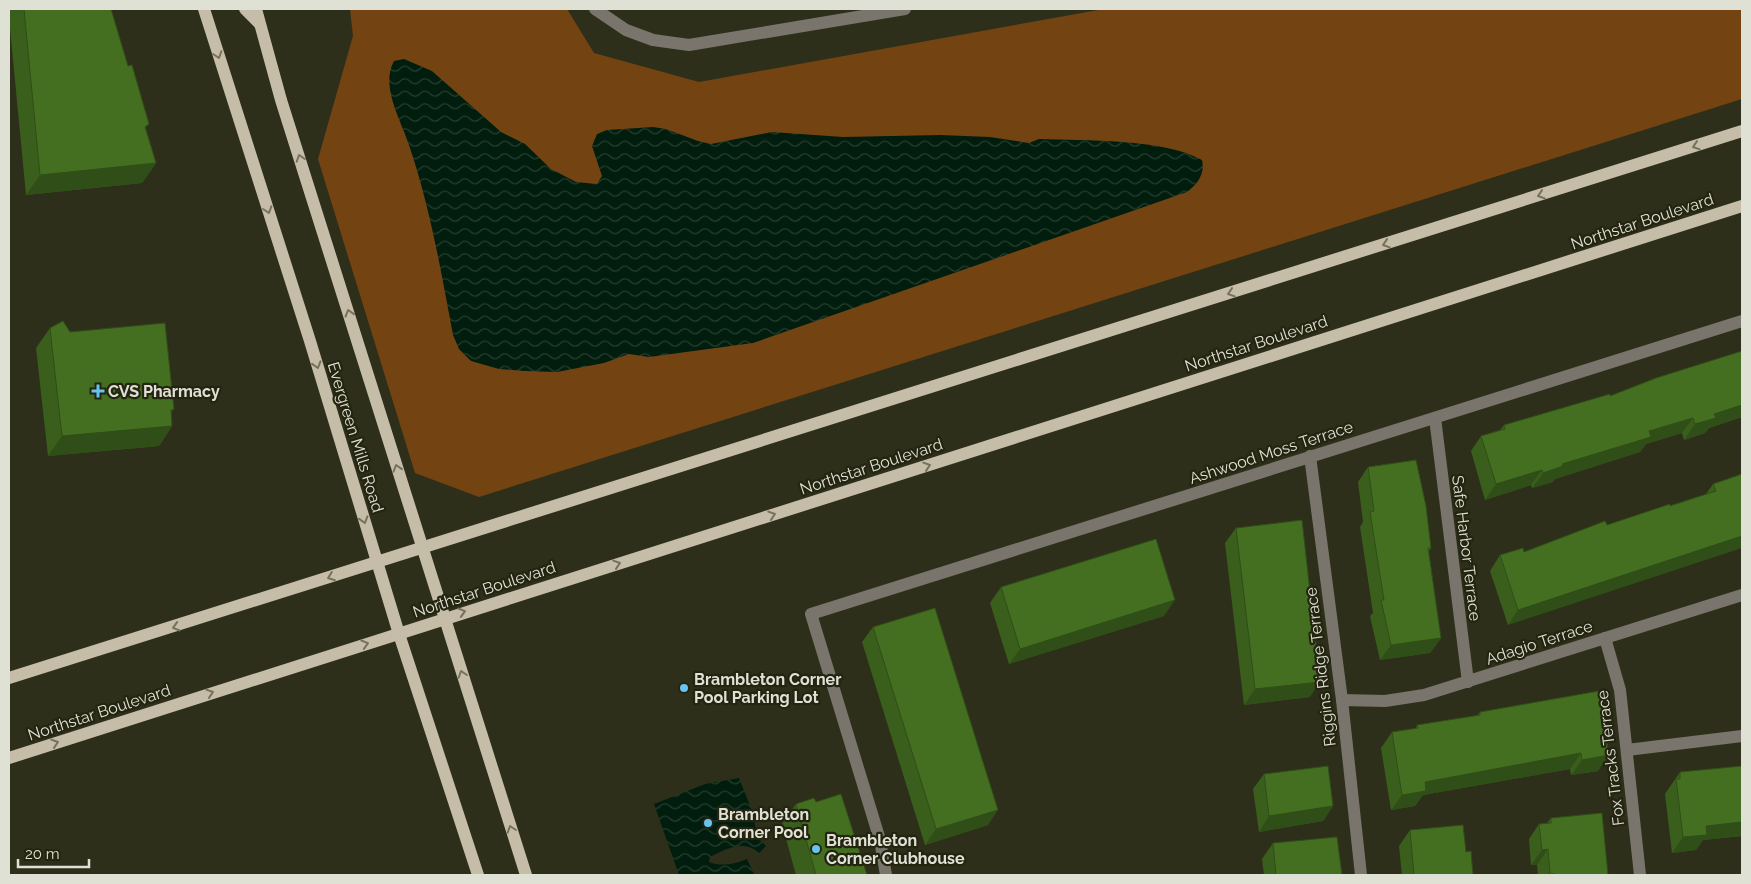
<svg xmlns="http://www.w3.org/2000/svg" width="1751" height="884" font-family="Raleway,sans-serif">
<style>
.green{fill:#734412}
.water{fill:url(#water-waves)}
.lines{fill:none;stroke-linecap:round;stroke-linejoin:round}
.minor{stroke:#79756c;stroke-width:12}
.major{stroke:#c6bda9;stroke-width:12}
.wall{fill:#3a5f1c}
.shaded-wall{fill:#304e17}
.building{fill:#446f21;stroke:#304e17}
.oneway{stroke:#75715d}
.poi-dot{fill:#66c4ef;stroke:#242511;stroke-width:2}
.labels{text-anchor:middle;stroke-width:4.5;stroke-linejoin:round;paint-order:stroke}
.street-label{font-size:16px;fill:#e0e1d5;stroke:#242511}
.poi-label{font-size:16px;font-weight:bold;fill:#e0e1d5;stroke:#242511;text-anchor:start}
</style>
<defs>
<pattern id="water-waves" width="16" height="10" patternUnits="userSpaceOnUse" patternTransform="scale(1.25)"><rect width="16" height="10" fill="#011d0e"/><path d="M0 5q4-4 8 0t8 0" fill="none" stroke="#263e30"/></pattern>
</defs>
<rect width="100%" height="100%" fill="#2e2f1a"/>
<!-- green -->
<path class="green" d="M 350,9 L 567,9 L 594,53 L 699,82 L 1104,9 L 1742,9 L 1742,99 L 479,497 L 415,473 L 318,159 L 353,36 Z"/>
<!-- water -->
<g class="water">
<path d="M 404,59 L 432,71 L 501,132 L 525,144 L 551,169 L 576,182 L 597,184 L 602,176 L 592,146 L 597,134 L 607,130 L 653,127 L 666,129 L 698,141 L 711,144 L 772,132 L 843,137 L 940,135 L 990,137 L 1029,143 L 1039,139 C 1085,141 1162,138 1202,160 C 1205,174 1198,184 1187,192 L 753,343 L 649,357 L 629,354 L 604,363 L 557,372 L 525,371 L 499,369 L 471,361 L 459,349 L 453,335 C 441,271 430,207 409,145 C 401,120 380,86 394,61 Z"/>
<path d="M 739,778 L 751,808 L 758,838 L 766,846 L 759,853 C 744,839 726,849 710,857 L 709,862 C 723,867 734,864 747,859 L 754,874 L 679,875 L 654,804 L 705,784 Z"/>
</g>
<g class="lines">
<!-- minor -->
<g class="minor">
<path d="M 595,9 L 626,30 L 653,40 L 689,45 L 905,9"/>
<path d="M 1435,418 L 1468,682"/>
<path d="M 1310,456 L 1342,700 L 1361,875"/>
<path d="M 1605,638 L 1620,690 L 1640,875"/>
<path d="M 1342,700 L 1385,701 L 1424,695 L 1742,595"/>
<path d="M 1627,750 L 1742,736"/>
<path d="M 886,875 L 880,840 L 811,614 L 1742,321"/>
</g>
<!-- major -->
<g class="major">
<path d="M 204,9 L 310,341 L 399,634 L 478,875"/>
<path d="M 245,9 L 259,23"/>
<path d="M 256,9 L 281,100 L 526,875"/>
<path d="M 9,678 L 1742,131"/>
<path d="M 9,758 L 1742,206"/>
</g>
</g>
<!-- wall -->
<g class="wall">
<path d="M 9,9 L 111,9 L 156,163 L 142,183 L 26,195 L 9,18 Z"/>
<path d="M 50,328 L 70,332 L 174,409 L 171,412 L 172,426 L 159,446 L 48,456 L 36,348 Z"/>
<path d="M 1742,351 L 1742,417 L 1709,428 L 1705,433 L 1684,440 L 1682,433 L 1646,444 L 1640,452 L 1555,479 L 1553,482 L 1532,488 L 1531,485 L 1485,500 L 1471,451 L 1481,436 L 1500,430 L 1504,425 L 1610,396 Z"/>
<path d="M 1368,467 L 1431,548 L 1429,551 L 1441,638 L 1430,653 L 1380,660 L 1370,616 L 1373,613 L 1360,527 L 1363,522 L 1358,482 Z"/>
<path d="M 1742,474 L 1508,625 L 1490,571 L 1500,555 L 1524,552 L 1706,494 L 1713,484 Z"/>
<path d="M 1236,528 L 1310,697 L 1244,705 L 1225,543 Z"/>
<path d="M 1001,587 L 1164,616 L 1009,664 L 990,603 Z"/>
<path d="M 873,627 L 988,825 L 925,845 L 862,642 Z"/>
<path d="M 1599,691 L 1598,771 L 1571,775 L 1570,769 L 1423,795 L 1415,806 L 1391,810 L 1381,748 L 1392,732 L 1415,729 L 1417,725 L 1477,716 L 1480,712 Z"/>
<path d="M 1742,766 L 1742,836 L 1703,840 L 1696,850 L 1672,853 L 1665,794 L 1680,772 Z"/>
<path d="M 1264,774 L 1333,806 L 1323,821 L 1259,832 L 1253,789 Z"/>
<path d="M 816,802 L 867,875 L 796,875 L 782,824 L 796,804 Z"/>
<path d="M 1551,818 L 1608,875 L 1538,875 L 1537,865 L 1531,865 L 1529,839 L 1539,824 L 1547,823 Z"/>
<path d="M 1410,830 L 1466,852 L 1473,875 L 1402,875 L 1399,846 Z"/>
<path d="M 1273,843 L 1342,875 L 1264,875 L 1262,859 Z"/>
</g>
<!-- shaded-wall -->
<g class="shaded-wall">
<path d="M 156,163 L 142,183 L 26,195 L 40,175 Z"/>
<path d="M 1742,405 L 1742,417 L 1709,428 L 1705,433 L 1684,440 L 1695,424 L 1714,414 Z"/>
<path d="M 174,409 L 161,427 L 172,426 L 159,446 L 48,456 L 62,436 Z"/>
<path d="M 1693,418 L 1682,433 L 1646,444 L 1640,452 L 1555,479 L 1553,482 L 1532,488 L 1543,473 L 1562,464 L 1649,431 Z"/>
<path d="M 1542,470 L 1531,485 L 1485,500 L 1496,484 Z"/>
<path d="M 1742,536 L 1742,548 L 1508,625 L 1518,610 Z"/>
<path d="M 1175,600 L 1164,616 L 1009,664 L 1020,649 Z"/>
<path d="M 1441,638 L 1430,653 L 1380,660 L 1391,645 Z"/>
<path d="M 1320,682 L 1310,697 L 1244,705 L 1255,689 Z"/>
<path d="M 1581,753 L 1570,769 L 1423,795 L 1415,806 L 1391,810 L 1402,795 L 1425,782 Z"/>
<path d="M 1609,755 L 1598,771 L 1571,775 L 1582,760 Z"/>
<path d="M 1333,806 L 1323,821 L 1259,832 L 1269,816 Z"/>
<path d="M 998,810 L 988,825 L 925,845 L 936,829 Z"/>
<path d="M 1742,822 L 1742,836 L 1703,840 L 1696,850 L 1672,853 L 1683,837 L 1706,826 Z"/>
<path d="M 1548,849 L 1537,865 L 1531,865 L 1542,850 Z"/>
</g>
<!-- building -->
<g class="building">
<path d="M 24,9 L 111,9 L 128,66 L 132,65 L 149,124 L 145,127 L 156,163 L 40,175 Z"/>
<path d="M 63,321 L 70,332 L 165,323 L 174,409 L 171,410 L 172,426 L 62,436 L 50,328 Z"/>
<path d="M 1742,351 L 1742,405 L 1714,414 L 1716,418 L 1695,424 L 1693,418 L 1649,431 L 1651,437 L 1562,464 L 1563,466 L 1543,473 L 1542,470 L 1496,484 L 1481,436 L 1505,429 L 1504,425 L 1610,394 L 1610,396 L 1656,378 Z"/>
<path d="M 1416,460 L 1426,506 L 1431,548 L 1428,548 L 1441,638 L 1391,645 L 1381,600 L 1384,600 L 1370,512 L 1374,511 L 1368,467 Z"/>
<path d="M 1742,474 L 1742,536 L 1518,610 L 1500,555 L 1523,548 L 1524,552 L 1605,521 L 1607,525 L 1670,504 L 1670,506 L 1716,491 L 1713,484 Z"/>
<path d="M 1302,520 L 1320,682 L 1255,689 L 1236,528 Z"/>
<path d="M 1156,539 L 1175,600 L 1020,649 L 1001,587 Z"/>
<path d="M 935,608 L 998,810 L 936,829 L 873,627 Z"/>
<path d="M 1599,691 L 1609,755 L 1582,760 L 1581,753 L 1425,782 L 1426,791 L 1402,795 L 1392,732 L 1418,728 L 1417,725 L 1480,715 L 1480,712 Z"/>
<path d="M 1328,766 L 1333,806 L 1269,816 L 1264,774 Z"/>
<path d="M 1742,766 L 1742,822 L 1706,826 L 1707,835 L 1683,837 L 1676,779 L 1680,779 L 1680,772 Z"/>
<path d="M 841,794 L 867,875 L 816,875 L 796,804 L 814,798 L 816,802 Z"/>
<path d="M 1602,813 L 1608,875 L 1555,875 L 1555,874 L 1550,874 L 1548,849 L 1542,850 L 1539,824 L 1551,823 L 1551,818 Z"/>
<path d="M 1463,825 L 1466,852 L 1471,851 L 1473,875 L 1414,875 L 1410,830 Z"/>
<path d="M 1337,837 L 1342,875 L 1276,875 L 1273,843 Z"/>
</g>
<!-- one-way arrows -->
<defs><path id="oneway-chevron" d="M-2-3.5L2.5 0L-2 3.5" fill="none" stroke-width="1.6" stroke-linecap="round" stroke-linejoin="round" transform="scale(1.25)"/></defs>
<g class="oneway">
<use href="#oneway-chevron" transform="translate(218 55) rotate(72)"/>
<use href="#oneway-chevron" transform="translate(1696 146) rotate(162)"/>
<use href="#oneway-chevron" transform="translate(300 158) rotate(-108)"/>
<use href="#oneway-chevron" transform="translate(1541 195) rotate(162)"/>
<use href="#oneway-chevron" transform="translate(268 210) rotate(72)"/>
<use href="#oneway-chevron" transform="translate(1386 244) rotate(162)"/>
<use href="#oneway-chevron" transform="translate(1231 293) rotate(162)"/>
<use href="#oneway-chevron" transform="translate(349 313) rotate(-107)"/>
<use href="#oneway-chevron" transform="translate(317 365) rotate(73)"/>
<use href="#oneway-chevron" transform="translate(927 466) rotate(-18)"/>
<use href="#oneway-chevron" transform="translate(397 468) rotate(-107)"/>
<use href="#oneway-chevron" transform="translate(772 515) rotate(-18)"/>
<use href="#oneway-chevron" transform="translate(364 520) rotate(73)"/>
<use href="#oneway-chevron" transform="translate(617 564) rotate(-18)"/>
<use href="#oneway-chevron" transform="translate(331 577) rotate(160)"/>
<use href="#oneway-chevron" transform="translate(462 612) rotate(-17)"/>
<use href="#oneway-chevron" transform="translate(176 627) rotate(163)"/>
<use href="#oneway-chevron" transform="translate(365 644) rotate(-17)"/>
<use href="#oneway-chevron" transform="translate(462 674) rotate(-108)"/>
<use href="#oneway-chevron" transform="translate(210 693) rotate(-18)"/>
<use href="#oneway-chevron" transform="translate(55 743) rotate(-18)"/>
<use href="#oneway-chevron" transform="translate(511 829) rotate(-108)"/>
</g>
<!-- markers -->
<g class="poi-dot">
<path d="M95.5 383.5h5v5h5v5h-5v5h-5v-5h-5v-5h5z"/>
<circle cx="684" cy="688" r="5"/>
<circle cx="708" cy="823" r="5"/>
<circle cx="816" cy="849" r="5"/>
</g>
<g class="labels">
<!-- street labels -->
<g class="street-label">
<text transform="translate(1642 221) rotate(-18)" y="6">Northstar Boulevard</text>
<text transform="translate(1256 343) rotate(-18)" y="6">Northstar Boulevard</text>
<text transform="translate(356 437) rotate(73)" y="6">Evergreen Mills Road</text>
<text transform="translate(1271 452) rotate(-18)" y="6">Ashwood Moss Terrace</text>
<text transform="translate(871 466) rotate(-18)" y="6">Northstar Boulevard</text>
<text transform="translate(1467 548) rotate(83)" y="6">Safe Harbor Terrace</text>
<text transform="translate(484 589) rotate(-18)" y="6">Northstar Boulevard</text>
<text transform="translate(1539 642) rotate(-18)" y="6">Adagio Terrace</text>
<text transform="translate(1320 667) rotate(-97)" y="6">Riggins Ridge Terrace</text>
<text transform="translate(99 712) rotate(-18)" y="6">Northstar Boulevard</text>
<text transform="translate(1610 758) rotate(-97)" y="6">Fox Tracks Terrace</text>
</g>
<!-- poi labels -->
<g class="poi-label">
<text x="108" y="397">CVS Pharmacy</text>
<text x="694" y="685">Brambleton Corner<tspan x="694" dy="18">Pool Parking Lot</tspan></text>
<text x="718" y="820">Brambleton<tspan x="718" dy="18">Corner Pool</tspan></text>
<text x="826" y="846">Brambleton<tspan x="826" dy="18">Corner Clubhouse</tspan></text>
</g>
</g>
<!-- border -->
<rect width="1751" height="884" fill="none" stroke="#e0e1d5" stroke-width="20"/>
<!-- scale -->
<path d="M18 859v8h71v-8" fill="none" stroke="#e0e1d5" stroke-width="2.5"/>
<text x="25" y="859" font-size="15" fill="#e0e1d5" stroke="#242511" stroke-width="4" paint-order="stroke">20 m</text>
</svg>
